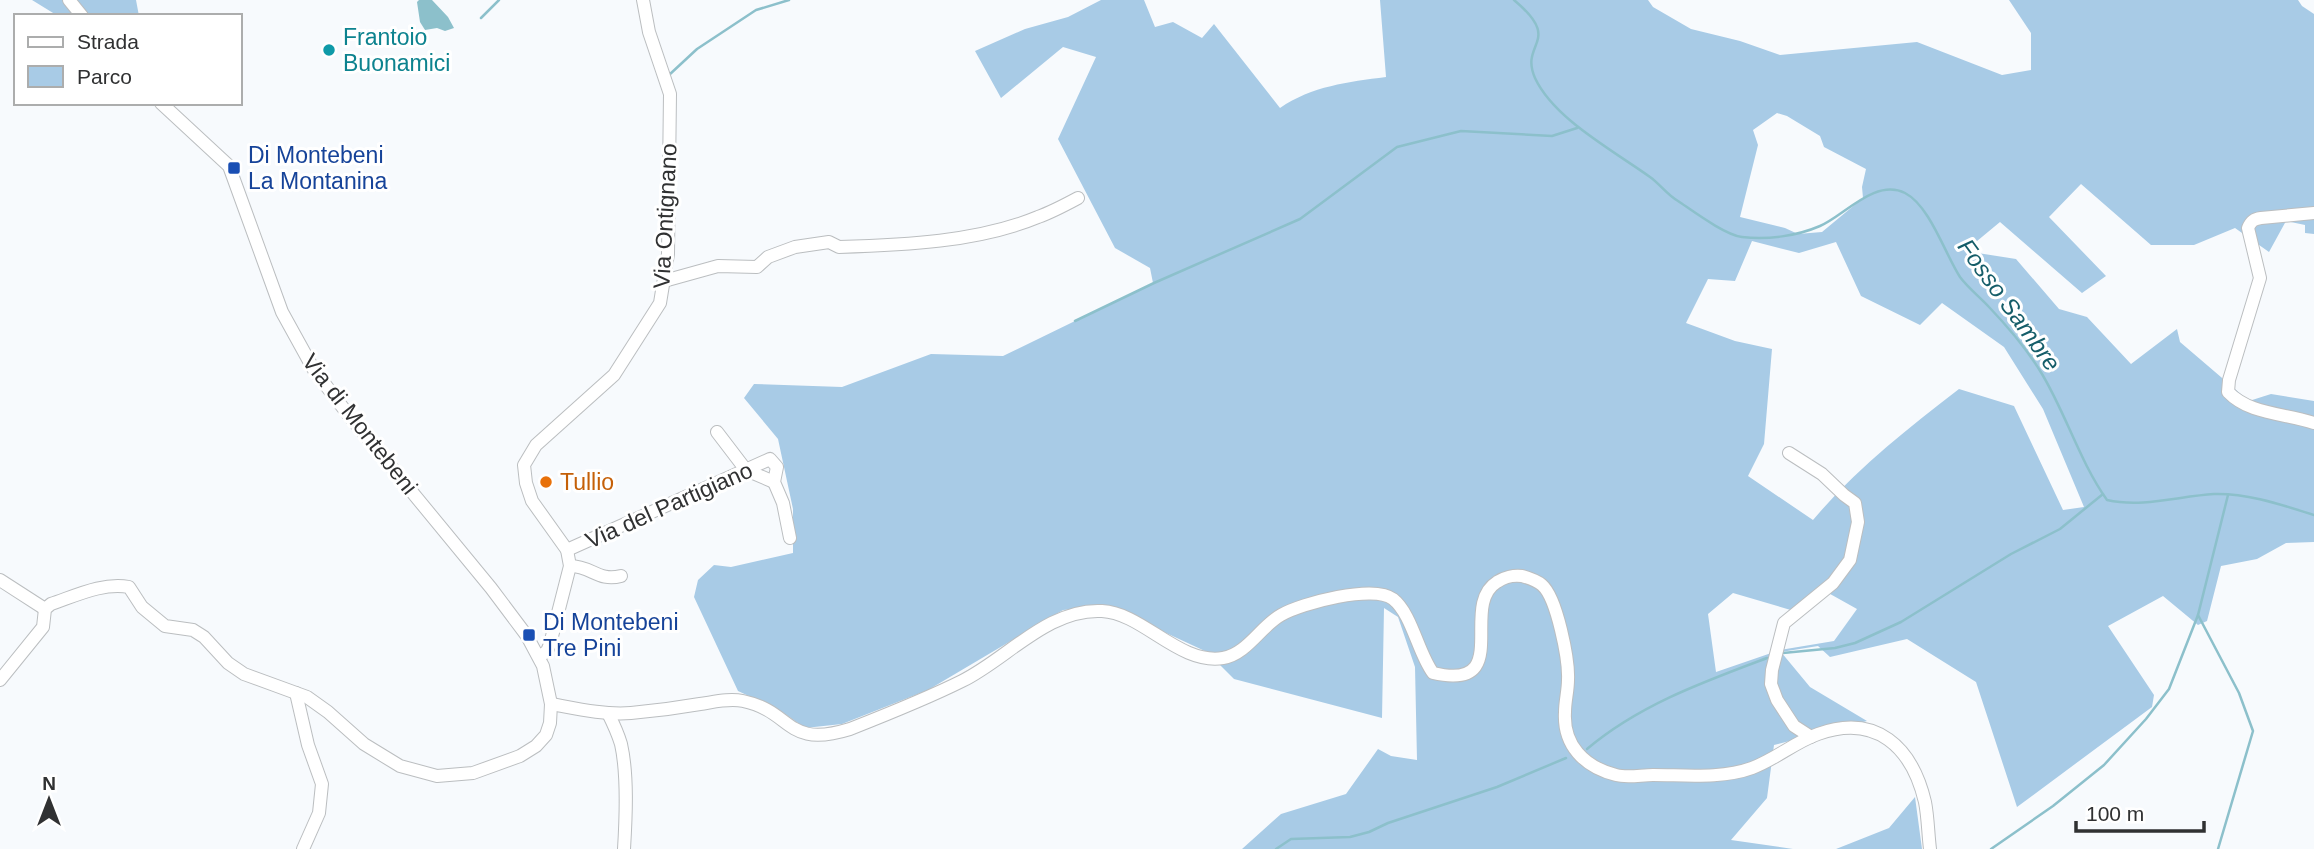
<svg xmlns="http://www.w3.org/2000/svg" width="2314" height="849" font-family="Arial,sans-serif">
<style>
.green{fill:#a8cbe6;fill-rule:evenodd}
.water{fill:#8cc0cb}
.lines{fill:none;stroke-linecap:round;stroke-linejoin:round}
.stream{stroke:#8cc0cb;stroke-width:2.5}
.minor-casing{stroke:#bbbec0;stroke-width:14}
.minor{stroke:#fff;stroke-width:12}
.culture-dot{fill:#0f9aa8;stroke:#fff;stroke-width:2.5}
.transit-dot{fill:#1a4fb4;stroke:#fff;stroke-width:2.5}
.food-dot{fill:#e8710a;stroke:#fff;stroke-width:2.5}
.labels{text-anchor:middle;stroke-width:6;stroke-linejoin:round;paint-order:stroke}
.culture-label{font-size:23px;fill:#0d838f;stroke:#fff;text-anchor:start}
.transit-label{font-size:23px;fill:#164399;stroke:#fff;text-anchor:start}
.street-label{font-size:23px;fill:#303132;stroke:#fff}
.food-label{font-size:23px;fill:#c56008;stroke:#fff;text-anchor:start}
.water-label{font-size:24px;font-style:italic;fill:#155d69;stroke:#fff}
</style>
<rect width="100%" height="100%" fill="#f7fafd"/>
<!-- green -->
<g class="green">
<path d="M 32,0 L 136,0 L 139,16 L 58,16 Z"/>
<path d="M 1101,0 L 1144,0 L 1155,27 L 1173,22 L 1202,38 L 1214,24 L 1280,108 C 1312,86 1348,82 1386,77 L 1380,0 L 1648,0 L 1653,7 L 1691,29 L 1740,41 L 1780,55 L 1917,42 L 2002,75 L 2031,70 L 2031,33 L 2009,0 L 2298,0 L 2302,6 L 2314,14 L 2314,234 L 2305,233 L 2305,225 L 2286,221 L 2269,252 L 2235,228 L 2194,245 L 2151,245 L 2081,184 L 2049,217 L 2106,276 L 2082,293 L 2000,222 L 1965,251 L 2016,259 L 2059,309 L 2087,317 L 2131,364 L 2177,329 L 2180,342 L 2249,401 L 2271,394 L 2314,401 L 2314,542 L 2286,543 L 2257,559 L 2221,566 L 2207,621 L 2198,625 L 2163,596 L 2108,626 L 2154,695 L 2152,707 L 2017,807 L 1976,682 L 1907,639 L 1830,657 L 1818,646 L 1781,652 L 1810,687 L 1867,721 L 1774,745 L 1767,798 L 1731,840 L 1793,849 L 1242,849 L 1281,814 L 1346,794 L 1378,749 L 1391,756 L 1417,760 L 1415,667 L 1398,617 L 1384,608 L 1382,718 L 1234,679 L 1207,652 L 1108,606 L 1063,610 L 928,690 L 842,724 L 805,728 L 781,711 L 738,691 L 694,597 L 698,580 L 714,565 L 731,567 L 793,553 L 793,509 L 778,439 L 744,398 L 754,384 L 842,387 L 931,354 L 1003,356 L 1153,283 L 1150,268 L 1115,248 L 1058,139 L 1096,57 L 1063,47 L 1001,98 L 975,51 L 1025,29 L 1068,17 ZM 1777,113 L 1787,116 L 1820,136 L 1824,147 L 1866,169 L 1862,187 L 1863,198 L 1822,232 L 1798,234 L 1785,228 L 1740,217 L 1758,145 L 1753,130 ZM 1752,241 L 1799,253 L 1836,242 L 1861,296 L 1920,325 L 1942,303 L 2004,347 L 2043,409 L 2084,507 L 2063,510 L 2014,406 L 1959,389 C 1906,430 1856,469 1813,520 L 1748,476 L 1764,444 L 1772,349 L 1735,341 L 1686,323 L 1708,279 L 1735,281 ZM 1823,590 L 1857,609 L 1834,641 L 1780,650 L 1716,672 L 1708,614 L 1733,593 L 1794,611 Z"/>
<path d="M 1915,797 L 1922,849 L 1836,849 L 1889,828 Z"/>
</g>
<!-- water -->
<path class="water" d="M 419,0 L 432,0 L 448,17 L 454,28 L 445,31 L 437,28 L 425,30 L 420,22 L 417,2 Z"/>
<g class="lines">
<!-- stream -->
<g class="stream">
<path d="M 1514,0 C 1564,42 1519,42 1535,78 C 1554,119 1614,151 1650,177 C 1660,184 1667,195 1678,201 C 1693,211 1725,235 1742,237 C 1768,240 1797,236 1820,226 C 1844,216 1875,178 1905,193 C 1930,206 1945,254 1960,277 C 1968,288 1980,297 1989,307 C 2009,328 2027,349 2042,374 C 2066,414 2080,462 2107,500 C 2143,508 2179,496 2214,494 C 2248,493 2282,505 2314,515"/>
<path d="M 481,18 L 499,0"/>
<path d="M 669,75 L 697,49 L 756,10 L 789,0"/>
<path d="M 1075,321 L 1154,283 L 1300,219 L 1397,147 L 1461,131 L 1552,136 L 1577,128"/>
<path d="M 2198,615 L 2239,693 L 2253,731 L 2218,849"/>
<path d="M 1783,653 L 1835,648 L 1855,643 L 1901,622 L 2011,554 L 2060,529 L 2103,494"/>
<path d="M 1587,749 C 1639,705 1703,682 1767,658"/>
<path d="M 1276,849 L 1291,839 L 1350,837 L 1369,832 L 1388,823 L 1497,787 L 1566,758"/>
<path d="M 1991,849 L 2053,806 L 2104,765 L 2146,719 L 2169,689 L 2198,615 L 2228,495"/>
</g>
<defs>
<g id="minor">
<path d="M 69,0 L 82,16"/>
<path d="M 2314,213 L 2261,218 C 2254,219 2251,221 2248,228 L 2260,278 L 2229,380 L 2228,392 C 2250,415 2285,413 2314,423"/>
<path d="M 664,281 L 718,266 L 757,267 L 768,257 L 795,247 L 829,242 L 839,247 C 903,245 978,242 1038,217 C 1052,212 1065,205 1078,198"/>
<path d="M 717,432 L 746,470 L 774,482"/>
<path d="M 1789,453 L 1822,474 L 1844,495 L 1855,503 L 1858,522 L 1850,560 L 1833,583 L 1784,623 L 1772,670 L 1771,684 L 1777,700 L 1794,726 L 1811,737"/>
<path d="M 567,550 L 770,459 L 777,467 L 774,482 L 783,503 L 790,538"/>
<path d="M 570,566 C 592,566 598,582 621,576"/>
<path d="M 0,580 L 45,609"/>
<path d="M 539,657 L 547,651 L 550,644 L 570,566 L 567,550 L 532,501 L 526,483 L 524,465 L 536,445 L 614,375 L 660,303 L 668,254 L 670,94 L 649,32 L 643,0"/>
<path d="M 0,680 L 43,627 L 45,609 L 51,604 C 75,596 103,582 129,587 L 142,607 L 165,626 L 193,630 L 204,637 L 228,663 L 244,674 L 307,697 L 328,712 L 364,744 L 400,766 L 437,776 L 473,773 L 520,756 L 536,746 L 546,735 L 550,723 L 551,704 L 543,666 L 527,636 L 491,588 L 347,413 L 314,370 L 282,312 L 229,166 L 161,103"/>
<path d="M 296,693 L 308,745 L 322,784 L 319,813 L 303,849"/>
<path d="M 551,704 C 578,709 604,715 631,713 C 654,711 677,708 700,704 C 714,702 729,698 743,701 C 794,712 785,749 850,729 C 888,714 926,699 962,681 C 1007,659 1048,608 1102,611 C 1143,613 1179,665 1223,658 C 1247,654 1261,626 1281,615 C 1302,603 1374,584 1393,599 C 1412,614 1418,653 1433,673 C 1515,692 1458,606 1497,582 C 1504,577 1514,575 1522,576 C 1529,578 1536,580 1542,585 C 1557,598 1569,660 1568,680 C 1568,691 1565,701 1565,712 C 1563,745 1584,767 1616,775 C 1627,778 1641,775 1653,775 C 1685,775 1722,779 1752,768 C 1776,759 1795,742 1818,734 C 1876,713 1912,747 1925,802 C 1928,817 1928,833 1930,849"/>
<path d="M 608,713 C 613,723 618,734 621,744 C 628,775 626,817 624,849"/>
</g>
</defs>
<!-- minor casing -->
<use href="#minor" class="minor-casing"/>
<!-- minor -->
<use href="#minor" class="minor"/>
</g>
<!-- markers -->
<circle class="culture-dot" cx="329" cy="50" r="7"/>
<g class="transit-dot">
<rect x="227" y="161" width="14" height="14" rx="3.5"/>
<rect x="522" y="628" width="14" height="14" rx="3.5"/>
</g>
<circle class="food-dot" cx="546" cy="482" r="7"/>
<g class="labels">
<!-- culture labels -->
<g class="culture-label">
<text x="343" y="45">Frantoio<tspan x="343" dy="26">Buonamici</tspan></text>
</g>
<!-- transit labels -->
<g class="transit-label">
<text x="248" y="163">Di Montebeni<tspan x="248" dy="26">La Montanina</tspan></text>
<text x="543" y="630">Di Montebeni<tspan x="543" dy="26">Tre Pini</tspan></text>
</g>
<!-- street labels -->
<g class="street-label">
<text transform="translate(665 216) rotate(-87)" y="8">Via Ontignano</text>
<text transform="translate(360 424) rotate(52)" y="8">Via di Montebeni</text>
<text transform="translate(669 505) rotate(-24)" y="8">Via del Partigiano</text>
</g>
<!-- food labels -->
<g class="food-label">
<text x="560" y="490">Tullio</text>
</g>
<!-- water labels -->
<g class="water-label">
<text transform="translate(2009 305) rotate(54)" y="8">Fosso Sambre</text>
</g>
</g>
<!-- legend -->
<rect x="14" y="14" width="228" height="91" fill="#ffffff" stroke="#acadad" stroke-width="2"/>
<rect x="28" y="37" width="35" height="10" fill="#ffffff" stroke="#acadad" stroke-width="2"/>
<text x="77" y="49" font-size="21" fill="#303132">Strada</text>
<rect x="28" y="66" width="35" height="21" fill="#a8cbe6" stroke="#acadad" stroke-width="2"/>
<text x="77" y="84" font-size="21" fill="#303132">Parco</text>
<!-- north arrow -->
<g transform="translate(49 800)" stroke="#ffffff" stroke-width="5" paint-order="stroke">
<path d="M0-5L12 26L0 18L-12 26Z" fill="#303132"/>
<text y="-10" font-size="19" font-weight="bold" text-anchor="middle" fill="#303132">N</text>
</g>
<!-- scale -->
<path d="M2076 821v10h128v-10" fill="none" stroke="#303132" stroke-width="3.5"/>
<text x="2086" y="821" font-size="21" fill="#303132" stroke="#ffffff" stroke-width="5" paint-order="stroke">100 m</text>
</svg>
